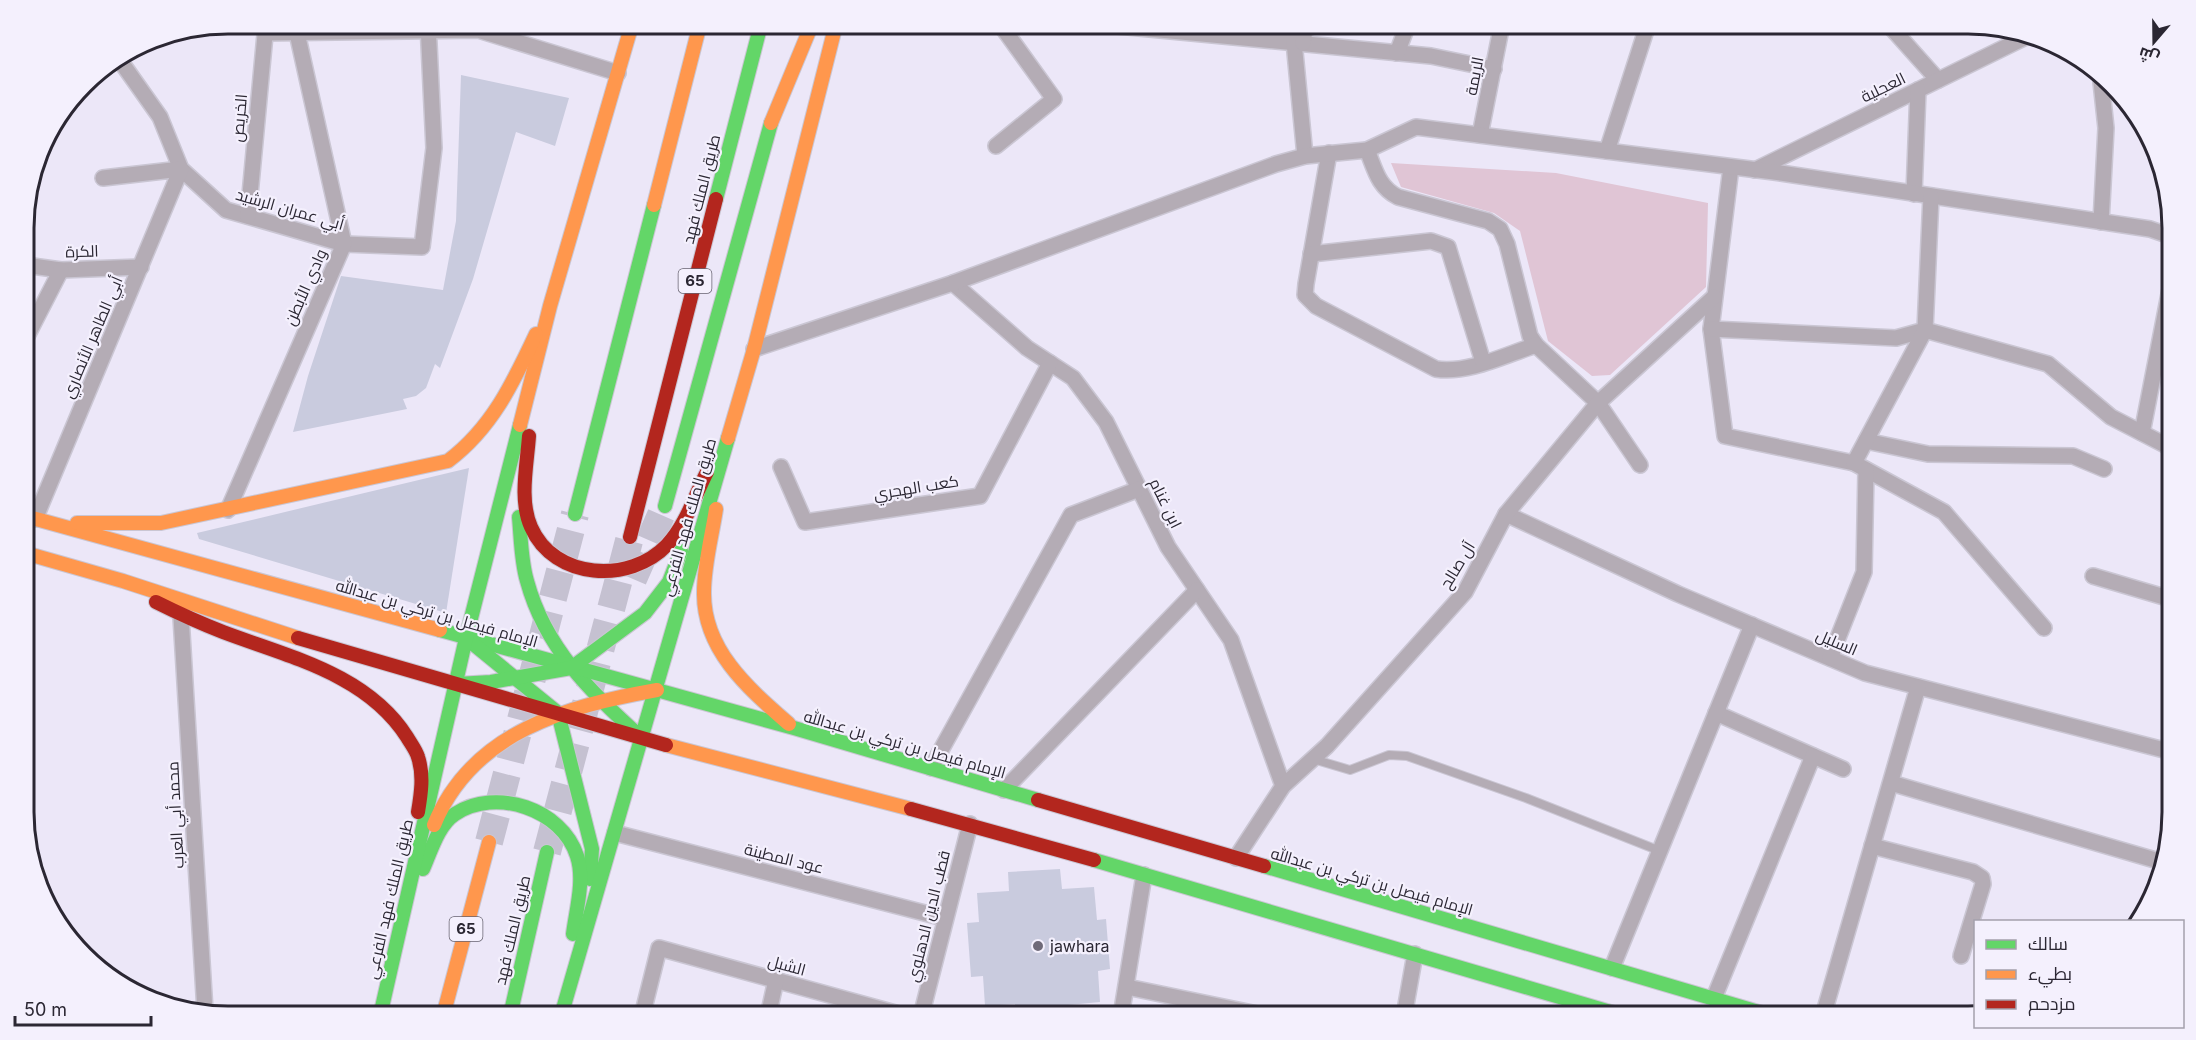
<svg xmlns="http://www.w3.org/2000/svg" width="2196" height="1040" font-family="Inter,Cairo,sans-serif">
<style>
.green{fill:#e0c5d5}
.building{fill:#c9cbde}
.lines{fill:none;stroke-linecap:round;stroke-linejoin:round}
.highway-tunnel{stroke:#c5c1d1;stroke-width:28;stroke-dasharray:28 14;stroke-linecap:butt}
.lane-casing{stroke:#cac6d3;stroke-width:10}
.street-casing{stroke:#cac6d3;stroke-width:18}
.fast-casing{stroke:#cac6d3;stroke-width:16}
.slow-casing{stroke:#cac6d3;stroke-width:16}
.jam-casing{stroke:#cac6d3;stroke-width:16}
.lane{stroke:#b4acb5;stroke-width:8}
.street{stroke:#b4acb5;stroke-width:15}
.fast{stroke:#63d668;stroke-width:14}
.slow{stroke:#ff974d;stroke-width:14}
.jam{stroke:#b3261e;stroke-width:14}
.poi-dot{fill:#6f6a78;stroke:#f4f0fd;stroke-width:2}
.labels{text-anchor:middle;stroke-width:4.5;stroke-linejoin:round;paint-order:stroke}
.shield{fill:#f4f0fd;stroke:#676370;stroke-width:1.5}
.shield-label{font-size:15px;font-weight:bold;fill:#2b2733}
.street-label{font-size:16px;fill:#2b2733;stroke:#f4f0fd}
.poi-label{font-size:16px;fill:#2b2733;stroke:#f4f0fd;text-anchor:start}
.rim{fill:none;stroke:#2b2733;stroke-width:3}
</style>
<rect width="100%" height="100%" fill="#ece7f8"/>
<!-- green -->
<path class="green" d="M 1391,163 L 1556,173 L 1708,203 L 1706,287 L 1610,375 L 1592,376 L 1548,341 L 1520,231 L 1494,213 L 1401,187 Z"/>
<!-- building -->
<g class="building">
<path d="M 461,75 L 569,98 L 555,146 L 516,132 L 473,279 L 440,368 L 435,364 L 426,388 L 416,396 L 403,399 L 407,409 L 293,432 L 308,376 L 341,276 L 443,290 L 456,221 Z"/>
<path d="M 469,468 L 446,613 L 199,539 L 197,533 Z"/>
<path d="M 1060,869 L 1062,889 L 1094,887 L 1097,920 L 1106,919 L 1110,969 L 1098,971 L 1100,1002 L 1068,1005 L 1069,1015 L 1051,1016 L 1016,1016 L 1015,1004 L 985,1006 L 983,976 L 971,977 L 967,923 L 979,922 L 977,893 L 1009,891 L 1008,872 Z"/>
</g>
<g class="lines">
<!-- highway-tunnel -->
<g class="highway-tunnel">
<path d="M 633,579 L 665,506"/>
<path d="M 489,842 L 575,514"/>
<path d="M 547,852 L 630,537"/>
</g>
<defs>
<path id="lane" d="M 1313,759 L 1350,770 L 1389,755 L 1407,756 L 1526,798 L 1660,851"/>
<g id="street">
<path d="M 1097,24 L 1431,56 L 1494,69"/>
<path d="M 1888,24 L 1938,80"/>
<path d="M 265,33 L 478,30 L 618,73"/>
<path d="M 1294,42 L 1305,156"/>
<path d="M 1303,43 L 1306,24"/>
<path d="M 1397,53 L 1408,24"/>
<path d="M 119,59 L 160,117 L 181,169 L 226,210 L 344,244 L 422,247 L 434,148 L 428,24"/>
<path d="M 1480,135 L 1502,24"/>
<path d="M 996,146 L 1054,99 L 1000,24"/>
<path d="M 1367,150 C 1375,169 1378,187 1398,197 L 1488,221 L 1500,229 L 1507,244 L 1530,336 L 1536,345 L 1598,403 L 1640,465"/>
<path d="M 1607,151 L 1648,24"/>
<path d="M 1329,153 L 1306,284 L 1305,295 L 1316,306 L 1436,369 C 1468,374 1505,355 1536,345"/>
<path d="M 1731,167 L 1711,329 L 1725,436 L 1854,463 L 1944,512 L 2044,628"/>
<path d="M 1755,170 L 2028,36"/>
<path d="M 1914,194 L 1918,90"/>
<path d="M 248,216 L 266,24"/>
<path d="M 2101,222 L 2106,128 L 2101,82"/>
<path d="M 1311,254 L 1431,241 L 1448,247 L 1483,362"/>
<path d="M 25,265 L 61,270 L 141,267"/>
<path d="M 953,283 L 1027,348 L 1073,378 L 1106,422 L 1168,547 L 1231,640 L 1283,786"/>
<path d="M 1711,329 L 1896,338 L 1925,330 L 2048,364 L 2111,417 L 2171,448"/>
<path d="M 25,340 L 61,270"/>
<path d="M 754,349 L 953,283 L 1276,164 L 1305,156 L 1367,150 L 1416,127 L 1774,172 L 2150,229 L 2170,236"/>
<path d="M 2142,433 L 2171,284"/>
<path d="M 1866,441 L 1928,454 L 2073,456 L 2104,469"/>
<path d="M 1854,463 L 1925,330 L 1931,196"/>
<path d="M 781,467 L 805,522 L 980,496 L 1050,363"/>
<path d="M 228,510 L 344,244 L 297,33"/>
<path d="M 1506,514 L 1678,594 L 1865,673 L 2172,752"/>
<path d="M 35,519 L 181,169 L 103,178"/>
<path d="M 2093,576 L 2171,599"/>
<path d="M 181,617 L 205,1011"/>
<path d="M 1830,658 L 1864,572 L 1866,470"/>
<path d="M 1716,713 L 1843,769"/>
<path d="M 931,768 L 1071,515 L 1139,489"/>
<path d="M 1891,783 L 2162,862"/>
<path d="M 1004,790 L 1197,590"/>
<path d="M 615,833 L 944,918"/>
<path d="M 1872,846 L 1973,872 L 1982,878 L 1983,884 L 1961,956"/>
<path d="M 1236,858 L 1283,786 L 1327,746 L 1465,592 L 1506,514 L 1598,403 L 1714,297"/>
<path d="M 1612,968 L 1752,625"/>
<path d="M 1127,987 L 1267,1016"/>
<path d="M 1714,998 L 1813,756"/>
<path d="M 642,1016 L 659,948 L 906,1016"/>
<path d="M 768,1016 L 776,980"/>
<path d="M 921,1016 L 970,824"/>
<path d="M 1121,1016 L 1144,875"/>
<path d="M 1404,1016 L 1415,954"/>
<path d="M 1823,1016 L 1918,687"/>
</g>
<g id="fast">
<path d="M 716,199 L 761,24"/>
<path d="M 665,506 L 771,123"/>
<path d="M 575,514 L 654,205"/>
<path d="M 519,517 C 521,538 521,561 527,581 C 545,648 592,694 643,739"/>
<path d="M 440,630 L 794,728 L 1038,800"/>
<path d="M 466,638 L 558,713 L 592,849 L 590,879"/>
<path d="M 457,684 L 491,682 L 571,668 L 645,613 L 669,582 L 681,551"/>
<path d="M 1094,860 L 1624,1016"/>
<path d="M 1264,866 L 1772,1016"/>
<path d="M 423,869 C 431,851 438,825 455,814 C 496,787 562,809 577,856 C 585,880 576,910 573,934"/>
<path d="M 380,1016 L 466,638 L 520,425"/>
<path d="M 510,1016 L 547,852"/>
<path d="M 561,1016 L 728,438"/>
</g>
<g id="slow">
<path d="M 771,123 L 812,24"/>
<path d="M 654,205 L 700,24"/>
<path d="M 520,425 L 550,306 L 632,24"/>
<path d="M 728,438 L 754,349 L 836,24"/>
<path d="M 716,509 C 712,536 704,564 704,592 C 703,650 749,689 789,724"/>
<path d="M 25,516 L 440,630"/>
<path d="M 77,523 L 161,523 L 448,461 C 492,428 513,383 536,334"/>
<path d="M 25,553 L 123,581 L 298,638"/>
<path d="M 666,745 L 911,809"/>
<path d="M 434,825 C 472,732 567,706 657,690"/>
<path d="M 443,1016 L 489,842"/>
</g>
<g id="jam">
<path d="M 529,436 C 527,465 519,500 531,527 C 554,580 630,584 667,545 C 686,525 695,495 707,472"/>
<path d="M 630,537 L 716,199"/>
<path d="M 156,602 C 178,613 200,623 223,632 C 289,657 367,674 407,737 C 411,744 416,750 418,757 C 424,775 421,794 418,812"/>
<path d="M 298,638 L 666,745"/>
<path d="M 1038,800 L 1264,866"/>
<path d="M 911,809 L 1094,860"/>
</g>
</defs>
<!-- lane casing -->
<use href="#lane" class="lane-casing"/>
<!-- street casing -->
<use href="#street" class="street-casing"/>
<!-- fast casing -->
<use href="#fast" class="fast-casing"/>
<!-- slow casing -->
<use href="#slow" class="slow-casing"/>
<!-- jam casing -->
<use href="#jam" class="jam-casing"/>
<!-- lane -->
<use href="#lane" class="lane"/>
<!-- street -->
<use href="#street" class="street"/>
<!-- fast -->
<use href="#fast" class="fast"/>
<!-- slow -->
<use href="#slow" class="slow"/>
<!-- jam -->
<use href="#jam" class="jam"/>
</g>
<!-- markers -->
<circle class="poi-dot" cx="1038" cy="946" r="6"/>
<g class="labels">
<!-- shield labels -->
<g class="shield">
<rect x="678.5" y="269" width="33" height="24" rx="4.5"/>
<rect x="449.5" y="917" width="33" height="24" rx="4.5"/>
</g>
<g class="shield-label">
<text x="695" y="286">65</text>
<text x="466" y="934">65</text>
</g>
<!-- street labels -->
<g class="street-label">
<text transform="translate(1474 76) rotate(-79)" y="6">الريمة</text>
<text transform="translate(1883 87) rotate(-26)" y="6">العجلية</text>
<text transform="translate(239 118) rotate(-85)" y="6">الخريص</text>
<text transform="translate(701 189) rotate(-76)" y="6">طريق الملك فهد</text>
<text transform="translate(290 209) rotate(16)" y="6">أبي عمران الرشيد</text>
<text transform="translate(82 251) rotate(-2)" y="6">الكرة</text>
<text transform="translate(305 287) rotate(-66)" y="6">وادي الأبطن</text>
<text transform="translate(92 337) rotate(-67)" y="6">أبي الطاهر الأنصاري</text>
<text transform="translate(916 487) rotate(-9)" y="6">كعب الهجري</text>
<text transform="translate(1166 503) rotate(64)" y="6">ابن غنام</text>
<text transform="translate(688 517) rotate(-74)" y="6">طريق الملك فهد الفرعي</text>
<text transform="translate(1457 565) rotate(-59)" y="6">آل صالح</text>
<text transform="translate(437 613) rotate(16)" y="6">الإمام فيصل بن تركي بن عبدالله</text>
<text transform="translate(1837 642) rotate(23)" y="6">السليل</text>
<text transform="translate(905 744) rotate(16)" y="6">الإمام فيصل بن تركي بن عبدالله</text>
<text transform="translate(175 815) rotate(-93)" y="6">محمد أبي العرب</text>
<text transform="translate(784 858) rotate(14)" y="6">عود المطينة</text>
<text transform="translate(1372 881) rotate(16)" y="6">الإمام فيصل بن تركي بن عبدالله</text>
<text transform="translate(389 899) rotate(-77)" y="6">طريق الملك فهد الفرعي</text>
<text transform="translate(928 916) rotate(-76)" y="6">قطب الدين الدهلوي</text>
<text transform="translate(512 930) rotate(-77)" y="6">طريق الملك فهد</text>
<text transform="translate(787 965) rotate(15)" y="6">الشبل</text>
</g>
<!-- poi labels -->
<g class="poi-label">
<text x="1050" y="952">jawhara</text>
</g>
</g>
<!-- crop -->
<path d="M0 0H2196V1040H0ZM228 34H1968A194 194 0 0 1 2162 228V812A194 194 0 0 1 1968 1006H228A194 194 0 0 1 34 812V228A194 194 0 0 1 228 34Z" fill="#f4f0fd" fill-rule="evenodd"/>
<path class="rim" d="M228 34H1968A194 194 0 0 1 2162 228V812A194 194 0 0 1 1968 1006H228A194 194 0 0 1 34 812V228A194 194 0 0 1 228 34Z"/>
<!-- legend -->
<rect x="1974" y="920" width="210" height="108" fill="#f4f0fd" stroke="#a4a0ac" stroke-width="1.5"/>
<rect x="1986" y="940" width="30" height="9" fill="#63d668" stroke="#a4a0ac" stroke-width="1.5"/>
<text x="2028" y="950" font-size="18" fill="#2b2733">سالك</text>
<rect x="1986" y="970" width="30" height="9" fill="#ff974d" stroke="#a4a0ac" stroke-width="1.5"/>
<text x="2028" y="980" font-size="18" fill="#2b2733">بطيء</text>
<rect x="1986" y="1000" width="30" height="9" fill="#b3261e" stroke="#a4a0ac" stroke-width="1.5"/>
<text x="2028" y="1010" font-size="18" fill="#2b2733">مزدحم</text>
<!-- north arrow -->
<g transform="translate(2154 42) rotate(200)" stroke="#f4f0fd" stroke-width="4.5" paint-order="stroke">
<path d="M0-4.5L10 22L0 15L-10 22Z" fill="#2b2733"/>
<text y="-9" font-size="16" font-weight="bold" text-anchor="middle" fill="#2b2733">ش</text>
</g>
<!-- scale -->
<path d="M15 1016v9h136v-9" fill="none" stroke="#2b2733" stroke-width="3"/>
<text x="24" y="1016" font-size="18" fill="#2b2733" stroke="#f4f0fd" stroke-width="4.5" paint-order="stroke">50 m</text>
</svg>
